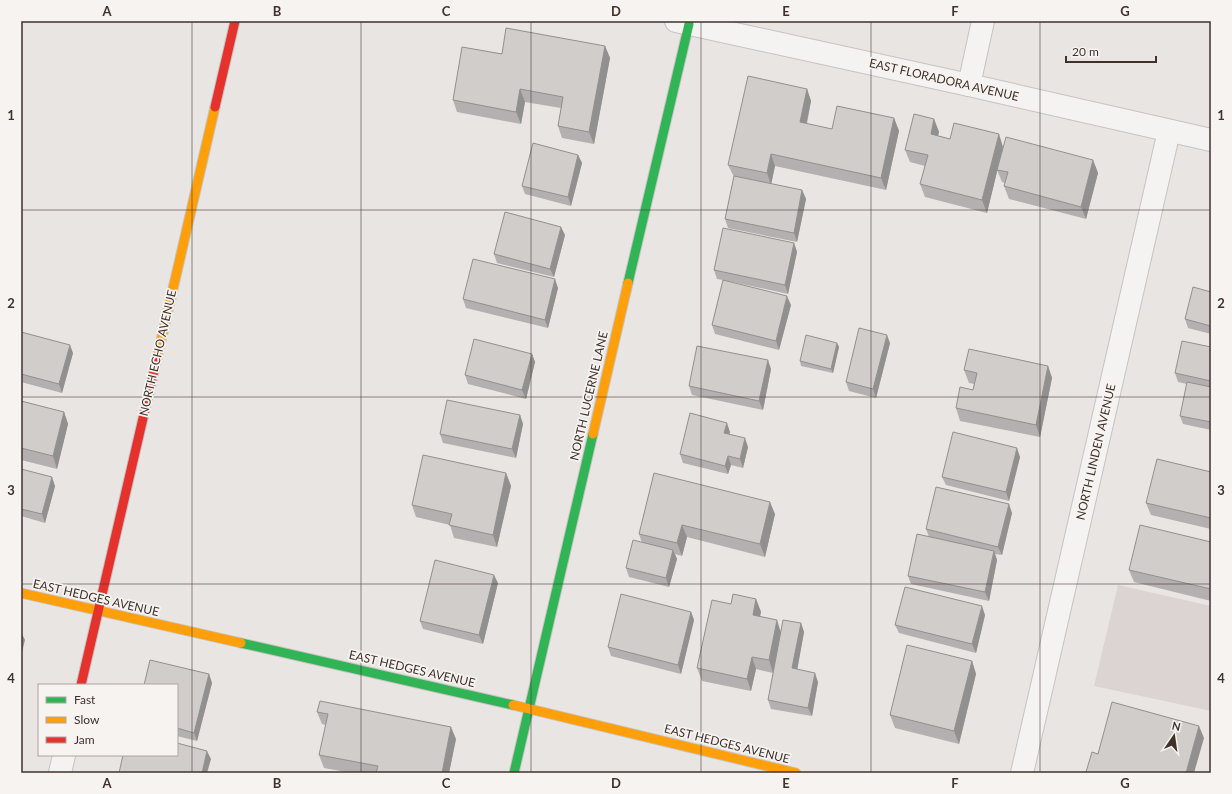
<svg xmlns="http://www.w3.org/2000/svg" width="1232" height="794" font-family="Lato,sans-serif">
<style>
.built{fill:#dbd4d2}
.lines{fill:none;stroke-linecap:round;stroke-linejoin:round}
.street-casing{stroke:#c6c3c1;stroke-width:24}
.fast-casing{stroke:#c6c3c1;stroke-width:11}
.slow-casing{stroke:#c6c3c1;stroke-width:11}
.jam-casing{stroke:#c6c3c1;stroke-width:11}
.street{stroke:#f5f3f2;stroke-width:22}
.fast{stroke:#30b455;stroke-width:9}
.slow{stroke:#ff9f0a;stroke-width:9}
.jam{stroke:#e5322d;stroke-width:9}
.wall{fill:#b3b0af}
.shaded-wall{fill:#92908e}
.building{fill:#d0cdcb;stroke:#92908e}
.grid{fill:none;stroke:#40322b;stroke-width:1;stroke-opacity:0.55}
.labels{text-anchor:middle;stroke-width:3.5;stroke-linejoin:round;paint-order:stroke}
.street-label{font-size:12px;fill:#40322b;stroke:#f7f3f1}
.neatline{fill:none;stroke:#40322b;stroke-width:1.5}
.grid-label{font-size:13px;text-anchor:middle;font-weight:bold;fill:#40322b}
</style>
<rect width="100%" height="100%" fill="#e8e5e3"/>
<!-- built -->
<path class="built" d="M 1118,585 L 1211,606 L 1211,711 L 1094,686 Z"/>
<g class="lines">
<defs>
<g id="street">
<path d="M 676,21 L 969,85 L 1211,140"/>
<path d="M 969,85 L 983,21"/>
<path d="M 60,773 L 64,755"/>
<path d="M 1022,773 L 1169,131"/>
</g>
<g id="fast">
<path d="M 628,283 L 689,24"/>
<path d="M 241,643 L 513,705"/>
<path d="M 514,773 L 593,434"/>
</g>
<g id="slow">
<path d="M 157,358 L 215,107"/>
<path d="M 593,434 L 628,283"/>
<path d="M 21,593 L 241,643"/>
<path d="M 513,705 L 796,773"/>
</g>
<g id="jam">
<path d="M 215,107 L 235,21"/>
<path d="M 81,685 L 157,358"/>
</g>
</defs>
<!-- street casing -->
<use href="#street" class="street-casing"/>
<!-- fast casing -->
<use href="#fast" class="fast-casing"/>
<!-- slow casing -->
<use href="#slow" class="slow-casing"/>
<!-- jam casing -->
<use href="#jam" class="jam-casing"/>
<!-- street -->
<use href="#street" class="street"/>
<!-- fast -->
<use href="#fast" class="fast"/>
<!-- slow -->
<use href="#slow" class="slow"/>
<!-- jam -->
<use href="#jam" class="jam"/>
</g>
<!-- wall -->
<g class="wall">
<path d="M 605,46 L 610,58 L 594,144 L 562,138 L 558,126 L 561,108 L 525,102 L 521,124 L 457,112 L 453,100 Z"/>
<path d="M 807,89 L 811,101 L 807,124 L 832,129 L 894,118 L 899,131 L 886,190 L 775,166 L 771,184 L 802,190 L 806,199 L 797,242 L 728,228 L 725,219 L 734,177 L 728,165 Z"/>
<path d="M 934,119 L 939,132 L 938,136 L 950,139 L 1003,147 L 987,213 L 925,197 L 920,184 L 925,166 L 910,162 L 905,150 Z"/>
<path d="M 578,155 L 582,163 L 571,206 L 525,194 L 522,186 Z"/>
<path d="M 1093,160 L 1098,173 L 1086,219 L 1009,199 L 1004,186 L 1005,183 L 1002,182 L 997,170 Z"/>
<path d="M 565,235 L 554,277 L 497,263 L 494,254 Z"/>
<path d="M 794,243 L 797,252 L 788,294 L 728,281 L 791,305 L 779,350 L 715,334 L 712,325 L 723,280 L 717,279 L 714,270 Z"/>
<path d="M 558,288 L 548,328 L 466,308 L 463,299 Z"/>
<path d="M 1211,292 L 1211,334 L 1188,328 L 1185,319 Z"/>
<path d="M 21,332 L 73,353 L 62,393 L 21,382 Z"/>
<path d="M 837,343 L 839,347 L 833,373 L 801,366 L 800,361 Z"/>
<path d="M 890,343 L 876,398 L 849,391 L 846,382 Z"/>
<path d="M 1211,347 L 1211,430 L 1183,424 L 1180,416 L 1187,384 L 1178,382 L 1175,373 Z"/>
<path d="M 532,354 L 535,362 L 526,399 L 468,384 L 465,375 Z"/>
<path d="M 1048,366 L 1052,378 L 1040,437 L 960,421 L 956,408 L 973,390 L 974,384 L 969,383 L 964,370 Z"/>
<path d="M 771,369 L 763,410 L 692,395 L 689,386 Z"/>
<path d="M 21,401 L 64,412 L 68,424 L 57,469 L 21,460 Z"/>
<path d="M 520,415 L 523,424 L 516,458 L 443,443 L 440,434 Z"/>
<path d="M 730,432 L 729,434 L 748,447 L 743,468 L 731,465 L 728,474 L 683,463 L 680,454 Z"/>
<path d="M 1020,457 L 1009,501 L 946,485 L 942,477 Z"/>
<path d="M 21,469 L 55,486 L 45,523 L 21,516 Z"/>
<path d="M 1211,472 L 1211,529 L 1151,515 L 1146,503 Z"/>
<path d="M 506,473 L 511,486 L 497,547 L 454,538 L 450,525 L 416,517 L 412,505 Z"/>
<path d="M 654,473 L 775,514 L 765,557 L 687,537 L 682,556 L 675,554 L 677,559 L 669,587 L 629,577 L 626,568 L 642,543 L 639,534 Z"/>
<path d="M 1012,513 L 1002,555 L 995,554 L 997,560 L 989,601 L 911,584 L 908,576 L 929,537 L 926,529 Z"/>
<path d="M 1211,542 L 1211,601 L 1134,582 L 1129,570 Z"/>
<path d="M 498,583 L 483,644 L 423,629 L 420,621 Z"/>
<path d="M 756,599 L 761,612 L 760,617 L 781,631 L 801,623 L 804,632 L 797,669 L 818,682 L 812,716 L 771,709 L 768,700 L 773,673 L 756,669 L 751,691 L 702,681 L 697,668 L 731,604 Z"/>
<path d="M 691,612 L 694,620 L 681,674 L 611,656 L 608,647 Z"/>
<path d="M 985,615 L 976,653 L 899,633 L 895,625 Z"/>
<path d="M 972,661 L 976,674 L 959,744 L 895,728 L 890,715 Z"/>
<path d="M 209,674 L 212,683 L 197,741 L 177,736 L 177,685 Z"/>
<path d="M 317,712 L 456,739 L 449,773 L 352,773 L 324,768 L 319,755 L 326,725 L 322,724 Z"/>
</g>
<!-- shaded-wall -->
<g class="shaded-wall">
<path d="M 605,46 L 610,58 L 594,144 L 589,132 Z"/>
<path d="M 520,89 L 525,102 L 521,124 L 516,112 Z"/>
<path d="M 807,89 L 811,101 L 804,135 L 800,122 Z"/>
<path d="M 894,118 L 899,131 L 886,190 L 881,178 Z"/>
<path d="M 934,119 L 939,132 L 935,146 L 931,134 Z"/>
<path d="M 999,134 L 1003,147 L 987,213 L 982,200 Z"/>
<path d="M 771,154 L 775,166 L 771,185 L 767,173 Z"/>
<path d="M 578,155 L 582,163 L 571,206 L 568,197 Z"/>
<path d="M 1093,160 L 1098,173 L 1086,219 L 1081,207 Z"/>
<path d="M 802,190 L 806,199 L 797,242 L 794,233 Z"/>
<path d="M 561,227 L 565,235 L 554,277 L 550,269 Z"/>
<path d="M 794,243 L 797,252 L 788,294 L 785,285 Z"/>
<path d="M 555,279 L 558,288 L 548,328 L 545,320 Z"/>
<path d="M 787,296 L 791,305 L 779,350 L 776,341 Z"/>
<path d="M 887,335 L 890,343 L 876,398 L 873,389 Z"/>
<path d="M 837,343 L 839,347 L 833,373 L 831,369 Z"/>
<path d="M 70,345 L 73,353 L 62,393 L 59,384 Z"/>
<path d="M 532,354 L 535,362 L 526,399 L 522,390 Z"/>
<path d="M 768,360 L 771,369 L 763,410 L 759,401 Z"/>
<path d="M 1048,366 L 1052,378 L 1040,437 L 1036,425 Z"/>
<path d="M 64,412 L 68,424 L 57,469 L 53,456 Z"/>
<path d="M 520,415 L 523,424 L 516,458 L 512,449 Z"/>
<path d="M 727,423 L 730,432 L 727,441 L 724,433 Z"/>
<path d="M 745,438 L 748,447 L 743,468 L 740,459 Z"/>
<path d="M 1017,448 L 1020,457 L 1009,501 L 1006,492 Z"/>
<path d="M 728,456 L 731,465 L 728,474 L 725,466 Z"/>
<path d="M 506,473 L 511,486 L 497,547 L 493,535 Z"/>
<path d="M 52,477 L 55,486 L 45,523 L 42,514 Z"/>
<path d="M 770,502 L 775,514 L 765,557 L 760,544 Z"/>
<path d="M 1009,504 L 1012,513 L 1002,555 L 998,547 Z"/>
<path d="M 682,525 L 687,537 L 682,556 L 677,543 Z"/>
<path d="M 673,550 L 677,559 L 669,587 L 666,578 Z"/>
<path d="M 994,551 L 997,560 L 989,601 L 985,592 Z"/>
<path d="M 494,575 L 498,583 L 483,644 L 479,635 Z"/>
<path d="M 756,599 L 761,612 L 757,628 L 753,615 Z"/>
<path d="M 982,606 L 985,615 L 976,653 L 972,644 Z"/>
<path d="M 691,612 L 694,620 L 681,674 L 678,665 Z"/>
<path d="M 777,620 L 781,633 L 773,673 L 769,660 Z"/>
<path d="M 801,623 L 804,632 L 796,677 L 792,668 Z"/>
<path d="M 21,632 L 25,640 L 21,656 Z"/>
<path d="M 752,657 L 756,669 L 751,691 L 747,679 Z"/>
<path d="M 972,661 L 976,674 L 959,744 L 954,731 Z"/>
<path d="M 815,673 L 818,682 L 812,716 L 808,708 Z"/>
<path d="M 209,674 L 212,683 L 197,741 L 194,733 Z"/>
<path d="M 1199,726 L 1204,738 L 1194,773 L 1186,773 Z"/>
<path d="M 451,727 L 456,739 L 449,773 L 442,773 Z"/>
<path d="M 207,751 L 211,759 L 207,773 L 202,773 Z"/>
</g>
<!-- building -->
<g class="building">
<path d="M 506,28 L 605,46 L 589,132 L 558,126 L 563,97 L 520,89 L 516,112 L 453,100 L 462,47 L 502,54 Z"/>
<path d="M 748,76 L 807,89 L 800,122 L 832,129 L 837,106 L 894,118 L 881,178 L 771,154 L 767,173 L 728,165 Z"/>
<path d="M 914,114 L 934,119 L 931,134 L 950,139 L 954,123 L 999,134 L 982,200 L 920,184 L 928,155 L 905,150 Z"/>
<path d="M 1006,137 L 1093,160 L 1081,207 L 1004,186 L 1008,172 L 997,170 Z"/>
<path d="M 533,143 L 578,155 L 568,197 L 522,186 Z"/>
<path d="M 734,176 L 802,190 L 794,233 L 725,219 Z"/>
<path d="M 505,212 L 561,227 L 550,269 L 494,254 Z"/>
<path d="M 723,228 L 794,243 L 785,285 L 714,270 Z"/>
<path d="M 473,259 L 555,279 L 545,320 L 463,299 Z"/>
<path d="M 723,280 L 787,296 L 776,341 L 712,325 Z"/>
<path d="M 1193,287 L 1211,292 L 1211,326 L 1185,319 Z"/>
<path d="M 859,328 L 887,335 L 873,389 L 846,382 Z"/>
<path d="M 21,332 L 70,345 L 59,384 L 21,374 Z"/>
<path d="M 806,335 L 837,343 L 831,369 L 800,361 Z"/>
<path d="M 474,339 L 532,354 L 522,390 L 465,375 Z"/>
<path d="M 1182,341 L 1211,347 L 1211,381 L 1175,373 Z"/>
<path d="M 697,346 L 768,360 L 759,401 L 689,386 Z"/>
<path d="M 969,349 L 1048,366 L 1036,425 L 956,408 L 960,387 L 973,390 L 977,373 L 964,370 Z"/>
<path d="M 1187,382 L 1211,387 L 1211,422 L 1180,416 Z"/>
<path d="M 447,400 L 520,415 L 512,449 L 440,434 Z"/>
<path d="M 21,401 L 64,412 L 53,456 L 21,448 Z"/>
<path d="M 690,413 L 727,423 L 724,433 L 745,438 L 740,459 L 728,456 L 725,466 L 680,454 Z"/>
<path d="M 953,432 L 1017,448 L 1006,492 L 942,477 Z"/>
<path d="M 423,455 L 506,473 L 493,535 L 449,525 L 452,514 L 412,505 Z"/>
<path d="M 1157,459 L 1211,472 L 1211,518 L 1146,503 Z"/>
<path d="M 21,469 L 52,477 L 42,514 L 21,509 Z"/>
<path d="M 654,473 L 770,502 L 760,544 L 682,525 L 677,543 L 639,534 Z"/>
<path d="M 936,487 L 1009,504 L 998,547 L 926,529 Z"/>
<path d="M 1140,525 L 1211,542 L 1211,589 L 1129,570 Z"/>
<path d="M 917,534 L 994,551 L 985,592 L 908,576 Z"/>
<path d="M 633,540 L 673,550 L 666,578 L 626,568 Z"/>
<path d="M 435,560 L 494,575 L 479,635 L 420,621 Z"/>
<path d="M 905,587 L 982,606 L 972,644 L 895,625 Z"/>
<path d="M 621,594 L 691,612 L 678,665 L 608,647 Z"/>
<path d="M 733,594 L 756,599 L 753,615 L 777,620 L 769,660 L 752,657 L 747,679 L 697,668 L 712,600 L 731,604 Z"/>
<path d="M 783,620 L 801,623 L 792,668 L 815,673 L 808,708 L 768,700 Z"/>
<path d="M 907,645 L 972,661 L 954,731 L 890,715 Z"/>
<path d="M 150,660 L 209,674 L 194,733 L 177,728 L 177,685 L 144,685 Z"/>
<path d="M 320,701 L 451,727 L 442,773 L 376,773 L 378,766 L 319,755 L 328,714 L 317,712 Z"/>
<path d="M 1112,702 L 1199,726 L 1186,773 L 1090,773 L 1086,772 L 1092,752 L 1098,754 Z"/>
<path d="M 177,743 L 207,751 L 202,773 L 119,773 L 123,755 L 177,755 Z"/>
</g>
<!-- grid -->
<path class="grid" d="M 192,21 L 192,773M 361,21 L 361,773M 531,21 L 531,773M 701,21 L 701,773M 871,21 L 871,773M 1040,21 L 1040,773M 21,210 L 1211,210M 21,397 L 1211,397M 21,584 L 1211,584"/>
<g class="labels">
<!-- street labels -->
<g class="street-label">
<text transform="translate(944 80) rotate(13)" y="4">EAST FLORADORA AVENUE</text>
<text transform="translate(158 353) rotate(-77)" y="4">NORTH ECHO AVENUE</text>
<text transform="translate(589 396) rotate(-77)" y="4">NORTH LUCERNE LANE</text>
<text transform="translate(1096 452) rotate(-77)" y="4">NORTH LINDEN AVENUE</text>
<text transform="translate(96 598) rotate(13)" y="4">EAST HEDGES AVENUE</text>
<text transform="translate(412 669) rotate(13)" y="4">EAST HEDGES AVENUE</text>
<text transform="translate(727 744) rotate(14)" y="4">EAST HEDGES AVENUE</text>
</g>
</g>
<!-- border -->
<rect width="1232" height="794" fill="none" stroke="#f7f3f1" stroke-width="44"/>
<!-- legend -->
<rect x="38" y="684" width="140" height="72" fill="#f7f3f1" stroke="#aea6a2"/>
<rect x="46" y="697" width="20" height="6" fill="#30b455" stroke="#aea6a2"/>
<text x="74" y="704" font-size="12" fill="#40322b">Fast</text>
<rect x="46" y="717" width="20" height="6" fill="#ff9f0a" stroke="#aea6a2"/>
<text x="74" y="724" font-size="12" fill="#40322b">Slow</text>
<rect x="46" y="737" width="20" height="6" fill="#e5322d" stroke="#aea6a2"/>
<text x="74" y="744" font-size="12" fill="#40322b">Jam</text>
<!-- north arrow -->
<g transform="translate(1174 736) rotate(13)" stroke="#f7f3f1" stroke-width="3" paint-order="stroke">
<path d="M0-3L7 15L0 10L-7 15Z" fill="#40322b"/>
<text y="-6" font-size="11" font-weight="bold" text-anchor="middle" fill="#40322b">N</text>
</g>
<!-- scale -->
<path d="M1066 56v6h90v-6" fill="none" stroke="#40322b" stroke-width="2"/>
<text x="1072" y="56" font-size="12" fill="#40322b" stroke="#f7f3f1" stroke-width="3" paint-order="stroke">20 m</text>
<rect x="22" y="22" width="1188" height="750" class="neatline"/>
<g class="grid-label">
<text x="107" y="16">A</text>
<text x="277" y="16">B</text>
<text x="446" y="16">C</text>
<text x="616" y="16">D</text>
<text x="786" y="16">E</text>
<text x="955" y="16">F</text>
<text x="1125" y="16">G</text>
<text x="11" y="120">1</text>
<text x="1221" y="120">1</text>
<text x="11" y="308">2</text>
<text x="1221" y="308">2</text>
<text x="11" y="495">3</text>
<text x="1221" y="495">3</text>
<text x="11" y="683">4</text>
<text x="1221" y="683">4</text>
<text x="107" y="788">A</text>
<text x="277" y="788">B</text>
<text x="446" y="788">C</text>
<text x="616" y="788">D</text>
<text x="786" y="788">E</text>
<text x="955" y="788">F</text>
<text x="1125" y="788">G</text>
</g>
</svg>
